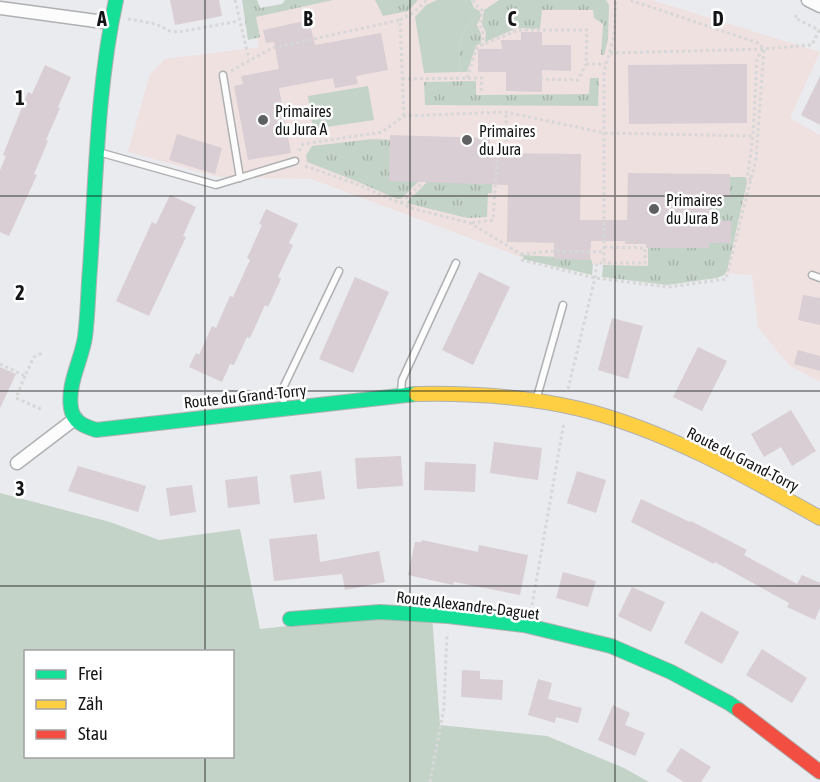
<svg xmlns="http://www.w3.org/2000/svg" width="820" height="782" font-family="'Asap Condensed',sans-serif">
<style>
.education{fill:#f0e1e1}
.grass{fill:url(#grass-tufts)}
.green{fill:#c4d3c8;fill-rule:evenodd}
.building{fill:#d8ced3}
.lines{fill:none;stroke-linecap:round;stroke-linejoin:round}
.lane-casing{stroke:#afb0b2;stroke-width:9}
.street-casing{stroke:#afb0b2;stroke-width:15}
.fast-casing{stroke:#afb0b2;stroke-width:16}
.slow-casing{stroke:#afb0b2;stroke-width:16}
.jam-casing{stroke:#afb0b2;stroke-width:16}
.path{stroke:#d7d7d8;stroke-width:3;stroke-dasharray:3 3;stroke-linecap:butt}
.lane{stroke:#fcfcfc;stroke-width:6}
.street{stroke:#fcfcfc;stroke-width:12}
.fast{stroke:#16e098;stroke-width:14}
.slow{stroke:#ffcf43;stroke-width:14}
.jam{stroke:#f24e42;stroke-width:14}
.grid{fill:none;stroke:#141517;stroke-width:1.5;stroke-opacity:0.55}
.poi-dot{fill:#5f6062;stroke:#fff;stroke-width:2}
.labels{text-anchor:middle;stroke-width:5;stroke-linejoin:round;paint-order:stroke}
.poi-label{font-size:16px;fill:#141517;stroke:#fff;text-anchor:start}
.street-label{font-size:16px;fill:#141517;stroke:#fff}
.grid-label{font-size:20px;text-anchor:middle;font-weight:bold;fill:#141517;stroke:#fff;stroke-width:5;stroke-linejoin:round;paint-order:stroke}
</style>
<defs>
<pattern id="grass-tufts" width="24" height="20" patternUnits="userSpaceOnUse" patternTransform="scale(1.5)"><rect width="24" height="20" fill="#c4d3c8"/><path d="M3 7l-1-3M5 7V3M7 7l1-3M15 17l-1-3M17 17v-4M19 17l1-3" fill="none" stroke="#a8b4ab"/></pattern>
</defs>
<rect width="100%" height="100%" fill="#eaebee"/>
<!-- education -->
<path class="education" d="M 329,0 L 652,0 L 820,52 L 790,118 L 820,135 L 820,382 L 790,366 L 758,328 L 752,275 L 526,259 L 311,179 L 218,177 L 128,152 L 150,74 L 165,59 L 259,47 L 252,17 Z"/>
<!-- grass -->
<g class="grass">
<path d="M 242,0 L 257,0 L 260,8 L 282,4 L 285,0 L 333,0 L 256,17 L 260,37 L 248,40 Z"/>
<path d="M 375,0 L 418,0 L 408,11 L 383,16 Z"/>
<path d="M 499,0 L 606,0 L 609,5 L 608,40 L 604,55 L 601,55 L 603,24 L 594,18 L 593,10 L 542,10 L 540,29 L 517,28 L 485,42 L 486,33 L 482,24 L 484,10 Z"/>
<path d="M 480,11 L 481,16 L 477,25 L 481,34 L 481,43 L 476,46 L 467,72 L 460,72 C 460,58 456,41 465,29 C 469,23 476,18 480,11 Z"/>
<path d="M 590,78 L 599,78 L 598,106 L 425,105 L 424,82 L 476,81 L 476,95 L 589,94 Z"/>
<path d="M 372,139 L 395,140 L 493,166 L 492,193 L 488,193 L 487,217 L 467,218 L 406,203 L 429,180 L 421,179 L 401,199 L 397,199 L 356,181 L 307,162 L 306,155 L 312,146 Z"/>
<path d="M 728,177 L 746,177 L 747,183 L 727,271 L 724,275 L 717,278 L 667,285 L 602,277 L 603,265 L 648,266 L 648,245 L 706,185 Z"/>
<path d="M 523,255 L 591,259 L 593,265 L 592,275 L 523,259 Z"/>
</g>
<!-- green -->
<g class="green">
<path d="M 437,0 L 471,0 L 474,8 L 480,11 C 476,18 469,23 465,29 C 456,41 460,58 460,72 L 424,73 L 415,17 L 426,5 Z"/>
<path d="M 368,86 L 374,120 L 313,129 L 308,96 Z"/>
<path d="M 0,493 L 110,522 L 159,540 L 240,529 L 260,629 L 404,613 L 432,615 L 440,725 L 547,736 L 624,768 L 649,782 L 0,782 ZM 26,652 L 232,652 L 232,756 L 26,756 Z"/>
</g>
<!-- building -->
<g class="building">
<path d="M 170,0 L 219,0 L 222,16 L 175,25 Z"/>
<path d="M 309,20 L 315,45 L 381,33 L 388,70 L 356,76 L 358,84 L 335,88 L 333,78 L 279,88 L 291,153 L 248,160 L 234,86 L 243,84 L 241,76 L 279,69 L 274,42 L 266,43 L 263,30 Z"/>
<path d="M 521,32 L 542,32 L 542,45 L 571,45 L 571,71 L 542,70 L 542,92 L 506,91 L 506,72 L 478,72 L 478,49 L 502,49 L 501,40 L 521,40 Z"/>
<path d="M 747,64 L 747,123 L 629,124 L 628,65 Z"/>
<path d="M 45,65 L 71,77 L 58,107 L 60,108 L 46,140 L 48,141 L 34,174 L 37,175 L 9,236 L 0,232 L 0,170 L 6,156 L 3,155 L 28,92 L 32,94 Z"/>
<path d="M 820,76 L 820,125 L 801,115 Z"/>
<path d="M 177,134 L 222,148 L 215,174 L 169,160 Z"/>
<path d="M 390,135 L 490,138 L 490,153 L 581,154 L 580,220 L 627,220 L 628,173 L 730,174 L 730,197 L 710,196 L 710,221 L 731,221 L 731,243 L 709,243 L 709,248 L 646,248 L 646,244 L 625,244 L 625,241 L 591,241 L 590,260 L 554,259 L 554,243 L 507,242 L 508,185 L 389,181 Z"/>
<path d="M 170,195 L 196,207 L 183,236 L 186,237 L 149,316 L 116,301 L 152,222 L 156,224 Z"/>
<path d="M 266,209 L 298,224 L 289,243 L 293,245 L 278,277 L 281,279 L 268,307 L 265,305 L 250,338 L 247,337 L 234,365 L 230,364 L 222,382 L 189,367 L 196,353 L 199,355 L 212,326 L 216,328 L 230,296 L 233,297 L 250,260 L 247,258 L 262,225 L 259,224 Z"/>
<path d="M 479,272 L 510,287 L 473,365 L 442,350 Z"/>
<path d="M 355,277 L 389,292 L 353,373 L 319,359 Z"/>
<path d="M 803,295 L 820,298 L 820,325 L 798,320 Z"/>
<path d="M 612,318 L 643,326 L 628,379 L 598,370 Z"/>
<path d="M 698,347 L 727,361 L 702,411 L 673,397 Z"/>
<path d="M 798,350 L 820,356 L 820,371 L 794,364 Z"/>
<path d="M 0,367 L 16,374 L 0,408 Z"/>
<path d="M 791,410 L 816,451 L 792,466 L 781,447 L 764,457 L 751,434 Z"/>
<path d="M 494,442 L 542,448 L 538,480 L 490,473 Z"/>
<path d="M 401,456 L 403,486 L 357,489 L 355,458 Z"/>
<path d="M 425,462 L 476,464 L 475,492 L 424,490 Z"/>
<path d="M 78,466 L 146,486 L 138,512 L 68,491 Z"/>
<path d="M 321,471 L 325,499 L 294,503 L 290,475 Z"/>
<path d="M 577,471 L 606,480 L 596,513 L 567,503 Z"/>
<path d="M 257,476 L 260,504 L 228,508 L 225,480 Z"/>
<path d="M 192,485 L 196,512 L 170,516 L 166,488 Z"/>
<path d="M 641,499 L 690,522 L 691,521 L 747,550 L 744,555 L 797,584 L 802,575 L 820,583 L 820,608 L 815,620 L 787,607 L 789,603 L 715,562 L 714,564 L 631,522 Z"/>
<path d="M 317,534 L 320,562 L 379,551 L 385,582 L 345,590 L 342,574 L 274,581 L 269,539 Z"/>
<path d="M 422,540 L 478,552 L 479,545 L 528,555 L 520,595 L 454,582 L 453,585 L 408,575 L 415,542 L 421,542 Z"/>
<path d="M 563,572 L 596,581 L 588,607 L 556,598 Z"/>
<path d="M 632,587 L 665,602 L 651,632 L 618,616 Z"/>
<path d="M 701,611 L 739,632 L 722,664 L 684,643 Z"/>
<path d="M 762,649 L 807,678 L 792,703 L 746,675 Z"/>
<path d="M 462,670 L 480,671 L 480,679 L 503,680 L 502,700 L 461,697 Z"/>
<path d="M 538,679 L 552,683 L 548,699 L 582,708 L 578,723 L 556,717 L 555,723 L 528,715 Z"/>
<path d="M 613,705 L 630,713 L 625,725 L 645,733 L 635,756 L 598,740 Z"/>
<path d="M 681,748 L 711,767 L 701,782 L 684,782 L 666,771 Z"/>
</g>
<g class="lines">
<defs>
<g id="lane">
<path d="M 223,75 L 240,178"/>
<path d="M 102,153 L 216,185 L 295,161"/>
<path d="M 812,275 L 820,278"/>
<path d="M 401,392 L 402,380 L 456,263"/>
<path d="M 537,397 L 563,305"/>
<path d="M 284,405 L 283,388 L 339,271"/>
</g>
<g id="street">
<path d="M 808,0 L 820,6"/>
<path d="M 0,8 L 111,23"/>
<path d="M 17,463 L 76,418"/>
</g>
<g id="fast">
<path d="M 116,0 C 97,87 96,179 90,268 C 88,291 88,314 85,337 C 82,359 67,384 71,408 C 73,422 84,426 96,430 L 416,394"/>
<path d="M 290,619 L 380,612 L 448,616 L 524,625 L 611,646 L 671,672 L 729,703 L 739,710"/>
</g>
<path id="slow" d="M 416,394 C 471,393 526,396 580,409 C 665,430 744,475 820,518"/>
<path id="jam" d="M 739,710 L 820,772"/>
</defs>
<!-- lane casing -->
<use href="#lane" class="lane-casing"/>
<!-- street casing -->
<use href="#street" class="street-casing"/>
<!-- fast casing -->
<use href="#fast" class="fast-casing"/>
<!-- slow casing -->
<use href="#slow" class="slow-casing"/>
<!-- jam casing -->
<use href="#jam" class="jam-casing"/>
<!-- path -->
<g class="path">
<path d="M 235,0 L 249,59"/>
<path d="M 474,0 L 474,3 L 483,11 L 480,24 L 483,33 L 483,45"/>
<path d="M 128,19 L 156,24 L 170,31 L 179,32 L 239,21"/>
<path d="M 610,53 L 764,49 L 812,45 L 819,30 L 795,18 L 798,12"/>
<path d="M 231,71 L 272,48 L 400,20"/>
<path d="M 467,78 L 477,47 L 518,30 L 587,30 L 586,64 L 605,64"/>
<path d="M 402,79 L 482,78 L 481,91"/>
<path d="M 540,79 L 578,80 L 586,64"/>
<path d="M 404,116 L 400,20 L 413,13 L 427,0"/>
<path d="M 299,151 L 303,144 L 382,132 L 404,116 L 506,112 L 604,133 L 753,136"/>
<path d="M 305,166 L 354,183 L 414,209 L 470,223 L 521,254 L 522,260 L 595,278 L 668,287 L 726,279 L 756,159 L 764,49 L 758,43 L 630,0"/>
<path d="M 751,180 L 748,178 L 748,173 L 753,136 L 757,58 L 763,50"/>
<path d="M 401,203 L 421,184"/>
<path d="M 472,223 L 493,220 L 498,146 L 506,146 L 506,112"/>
<path d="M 604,247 L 645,248 L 645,263 L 604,263"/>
<path d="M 521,254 L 554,251 L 604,252"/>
<path d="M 0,364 L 25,376 L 34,357 L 42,353"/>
<path d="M 25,376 L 16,398 L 43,410"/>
<path d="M 568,389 L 595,278 L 597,263 L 604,263 L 604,72 L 614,37 L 616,0"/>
<path d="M 531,611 L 564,422"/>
<path d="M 430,782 L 444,707 L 447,633"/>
</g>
<!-- lane -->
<use href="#lane" class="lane"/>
<!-- street -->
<use href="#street" class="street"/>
<!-- fast -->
<use href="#fast" class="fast"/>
<!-- slow -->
<use href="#slow" class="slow"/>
<!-- jam -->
<use href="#jam" class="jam"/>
</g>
<!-- grid -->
<path class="grid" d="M 205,0 L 205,652M 410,0 L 410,782M 615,0 L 615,782M 0,196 L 820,196M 0,391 L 820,391M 0,586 L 820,586M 205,756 L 205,782"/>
<!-- markers -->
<g class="poi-dot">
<circle cx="263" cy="120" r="6"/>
<circle cx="467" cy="140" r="6"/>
<circle cx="654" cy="209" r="6"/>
</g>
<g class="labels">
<!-- poi labels -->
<g class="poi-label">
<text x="275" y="117">Primaires<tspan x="275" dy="18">du Jura A</tspan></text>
<text x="479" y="137">Primaires<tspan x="479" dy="18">du Jura</tspan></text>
<text x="666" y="206">Primaires<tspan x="666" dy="18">du Jura B</tspan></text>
</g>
<!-- street labels -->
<g class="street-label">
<text transform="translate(245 396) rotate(-6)" y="6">Route du Grand-Torry</text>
<text transform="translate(743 459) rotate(27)" y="6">Route du Grand-Torry</text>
<text transform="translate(468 605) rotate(7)" y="6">Route Alexandre-Daguet</text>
</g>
</g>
<g class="grid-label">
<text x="102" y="26">A</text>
<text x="308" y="26">B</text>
<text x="512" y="26">C</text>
<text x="718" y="26">D</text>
<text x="20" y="105">1</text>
<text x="20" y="300">2</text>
<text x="20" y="496">3</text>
</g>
<!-- legend -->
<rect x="24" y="650" width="210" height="108" fill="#ffffff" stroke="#a1a1a2" stroke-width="1.5"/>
<rect x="36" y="670" width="30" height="9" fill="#16e098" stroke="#a1a1a2" stroke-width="1.5"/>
<text x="78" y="680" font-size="18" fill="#141517">Frei</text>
<rect x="36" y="700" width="30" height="9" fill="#ffcf43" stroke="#a1a1a2" stroke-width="1.5"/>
<text x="78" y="710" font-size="18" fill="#141517">Zäh</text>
<rect x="36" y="730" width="30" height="9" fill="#f24e42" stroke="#a1a1a2" stroke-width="1.5"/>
<text x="78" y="740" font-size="18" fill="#141517">Stau</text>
</svg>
